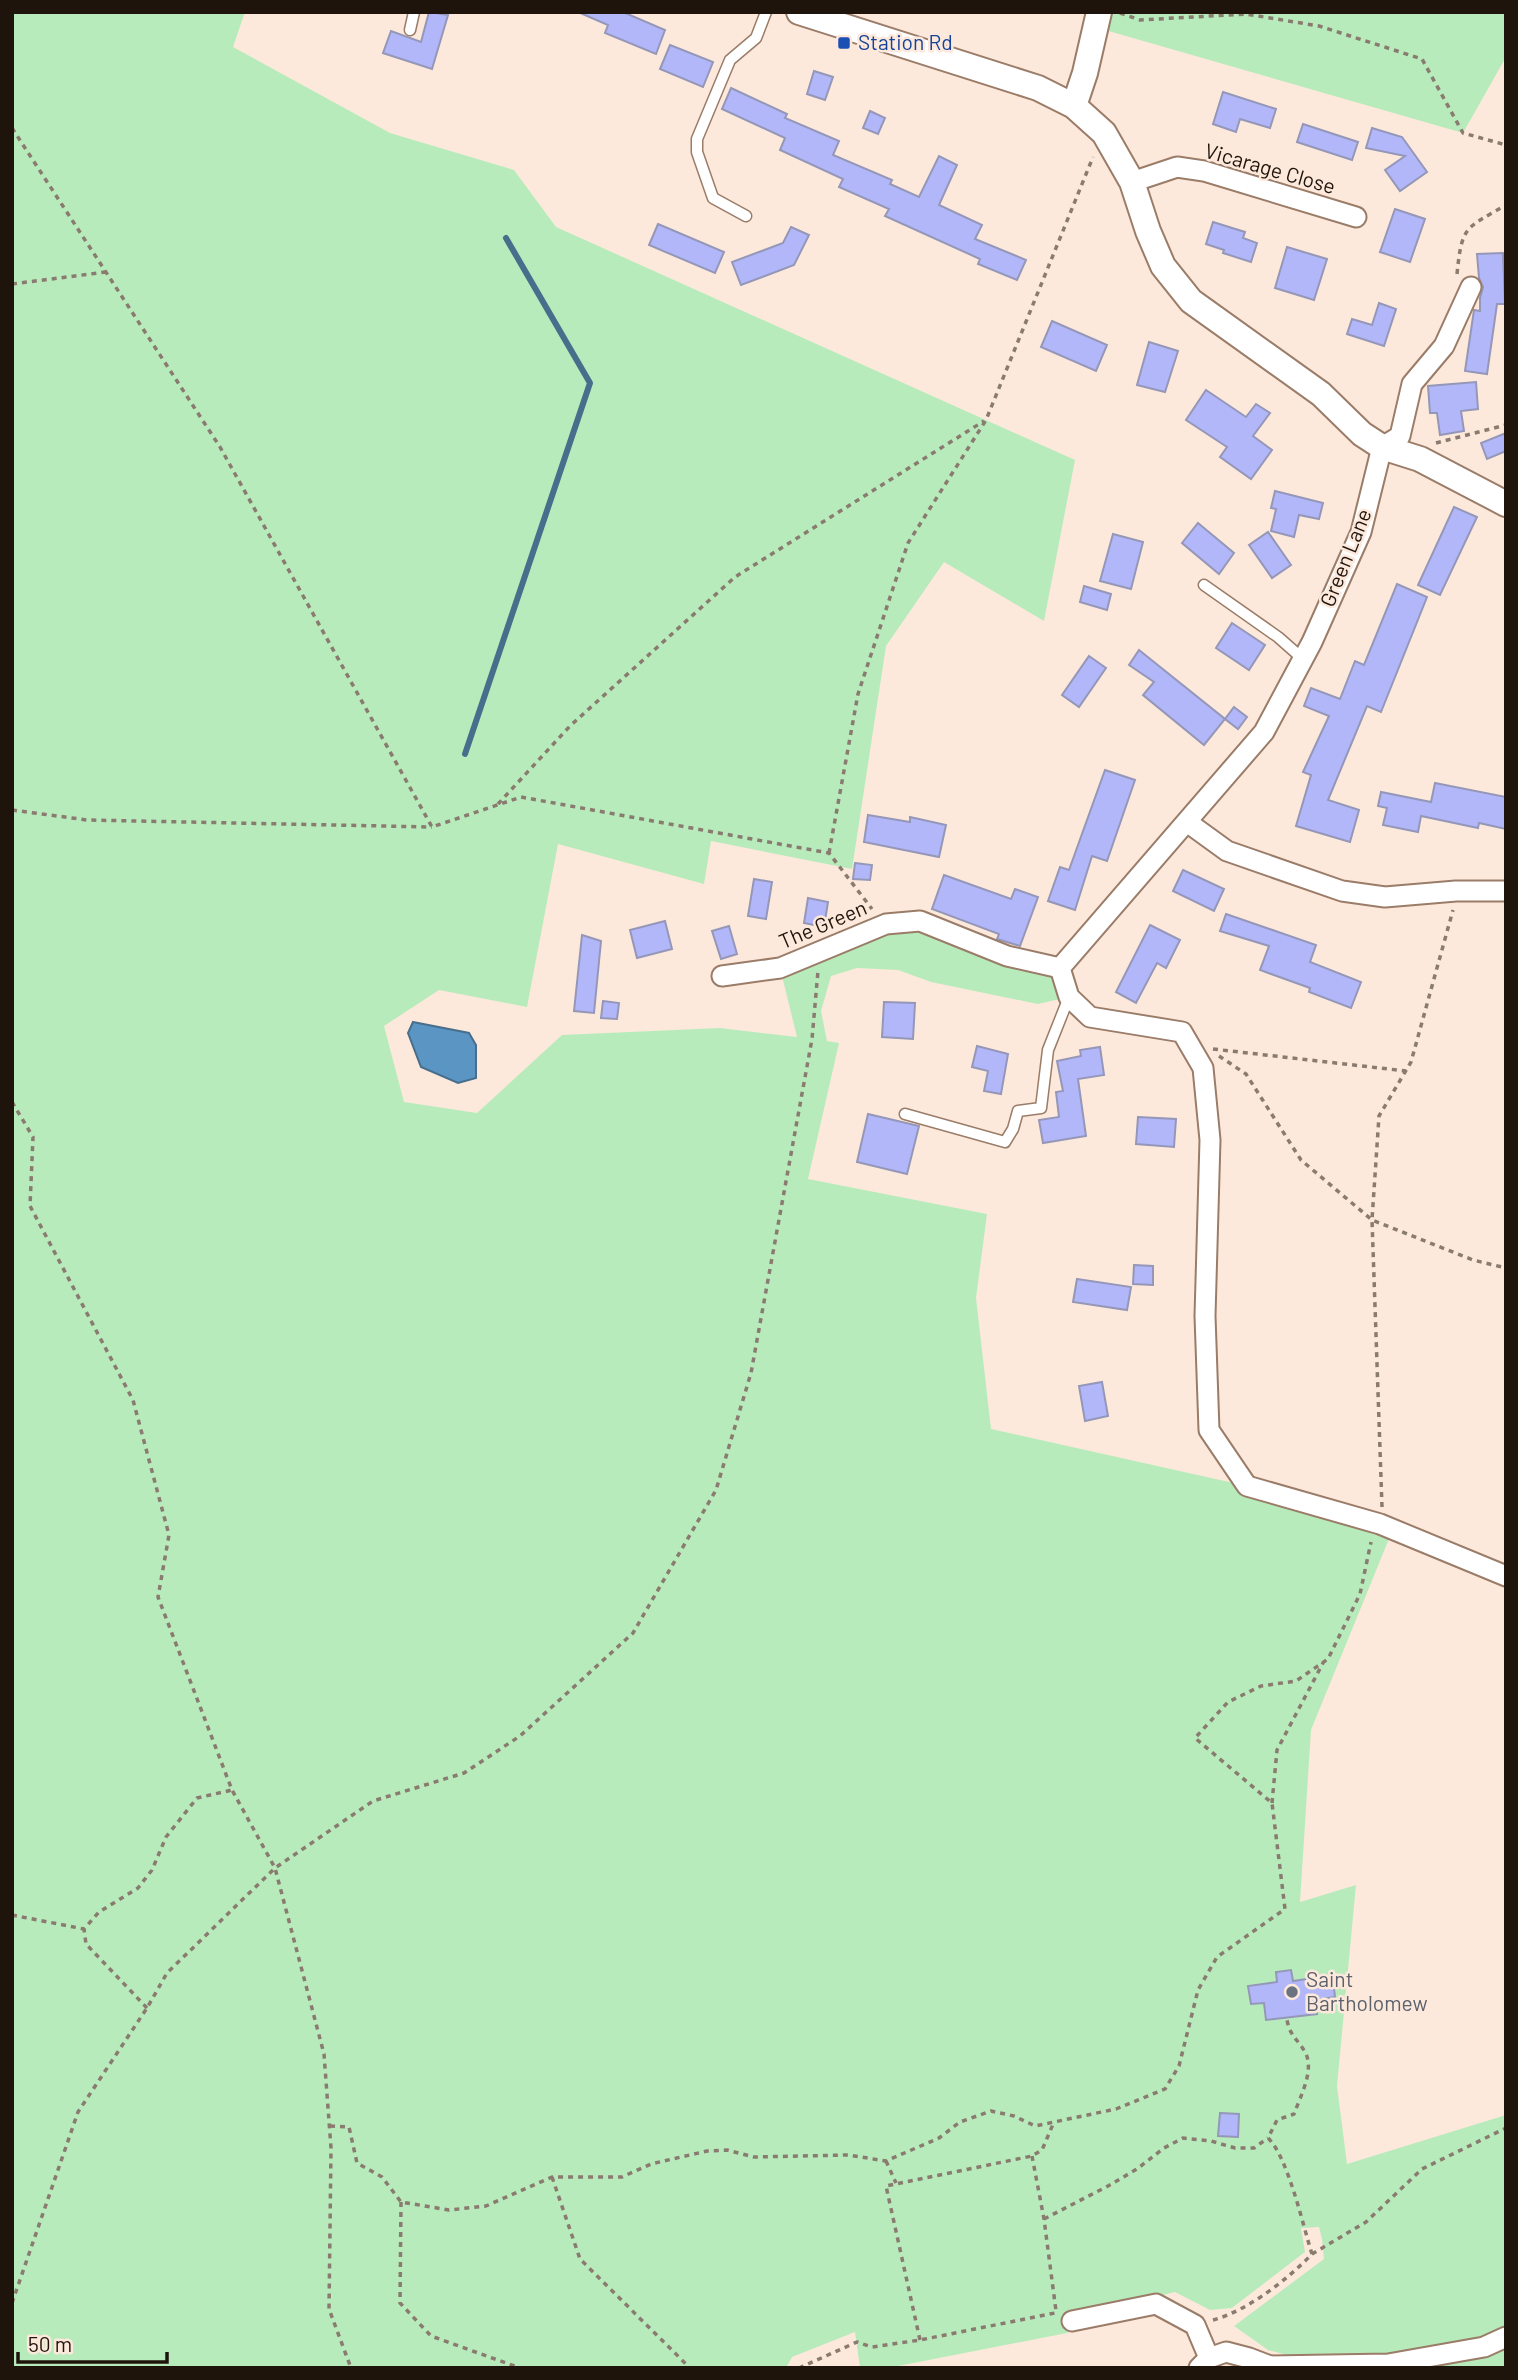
<svg xmlns="http://www.w3.org/2000/svg" width="1518" height="2380" font-family="Barlow,sans-serif">
<style>
.green{fill:#b8ebbb}
.water{fill:#5a95c3;stroke:#486e8c;stroke-width:2}
.lines{fill:none;stroke-linecap:round;stroke-linejoin:round}
.stream{stroke:#486e8c;stroke-width:6}
.building{fill:#b2b7f9;stroke:#9597b8;stroke-width:2}
.service-casing{stroke:#9a7c68;stroke-width:13}
.minor-casing{stroke:#9a7c68;stroke-width:23}
.tertiary-casing{stroke:#9a7c68;stroke-width:28}
.path{stroke:#8a7b70;stroke-width:3.5;stroke-dasharray:5 5;stroke-linecap:butt}
.service{stroke:#fff;stroke-width:10}
.minor{stroke:#fff;stroke-width:19}
.tertiary{stroke:#fff;stroke-width:24}
.transit-dot{fill:#1a4fb4;stroke:#fde9db;stroke-width:2.5}
.worship-dot{fill:#6b7280;stroke:#fde9db;stroke-width:2.5}
.labels{text-anchor:middle;stroke-width:5;stroke-linejoin:round;paint-order:stroke}
.transit-label{font-size:21px;fill:#164399;stroke:#fde9db;text-anchor:start}
.street-label{font-size:21px;fill:#1f140c;stroke:#fde9db}
.worship-label{font-size:21px;fill:#5b616d;stroke:#fde9db;text-anchor:start}
</style>
<rect width="100%" height="100%" fill="#fde9db"/>
<!-- green -->
<g class="green">
<path d="M 12,12 L 245,12 L 233,47 L 390,133 L 514,170 L 556,227 L 1075,460 L 1044,621 L 944,562 L 886,646 L 852,869 L 711,841 L 704,884 L 558,844 L 527,1007 L 439,990 L 384,1026 L 404,1102 L 477,1113 L 562,1035 L 720,1028 L 797,1037 L 780,968 L 920,921 L 1060,968 L 1069,997 L 1038,1004 L 931,982 L 898,970 L 857,968 L 831,976 L 821,1011 L 827,1041 L 839,1043 L 808,1179 L 987,1214 L 976,1298 L 991,1429 L 1247,1486 L 1393,1529 L 1311,1730 L 1300,1902 L 1356,1885 L 1337,2086 L 1347,2164 L 1506,2115 L 1506,2329 L 1479,2340 L 1388,2355 L 1291,2356 L 1268,2350 L 1234,2326 L 1324,2259 L 1322,2239 L 1319,2227 L 1301,2228 L 1305,2252 L 1232,2308 L 1210,2310 L 1175,2292 L 1082,2315 L 1067,2333 L 888,2368 L 860,2368 L 855,2332 L 792,2357 L 786,2368 L 12,2368 Z"/>
<path d="M 1102,12 L 1506,12 L 1506,57 L 1463,133 L 1098,28 Z"/>
<path d="M 1506,2344 L 1506,2368 L 1417,2368 L 1446,2365 Z"/>
</g>
<!-- water -->
<path class="water" d="M 413,1022 L 469,1033 L 476,1045 L 476,1078 L 458,1083 L 421,1067 L 408,1033 Z"/>
<g class="lines">
<!-- stream -->
<path class="stream" d="M 465,754 L 590,383 L 506,238"/>
</g>
<!-- building -->
<g class="building">
<path d="M 429,12 L 448,15 L 432,69 L 383,53 L 391,31 L 421,42 Z"/>
<path d="M 578,12 L 623,12 L 665,30 L 656,54 L 605,33 L 608,25 Z"/>
<path d="M 670,45 L 713,62 L 703,87 L 660,69 Z"/>
<path d="M 814,71 L 833,77 L 825,100 L 807,94 Z"/>
<path d="M 731,88 L 787,114 L 785,118 L 839,141 L 833,155 L 892,180 L 890,184 L 919,197 L 939,156 L 957,165 L 939,205 L 982,225 L 975,239 L 1026,260 L 1017,280 L 978,264 L 980,259 L 885,216 L 889,209 L 839,187 L 843,179 L 780,150 L 785,138 L 722,109 Z"/>
<path d="M 1223,92 L 1276,109 L 1270,128 L 1240,119 L 1236,132 L 1213,124 Z"/>
<path d="M 870,111 L 885,118 L 878,134 L 863,128 Z"/>
<path d="M 1303,124 L 1358,142 L 1352,160 L 1297,142 Z"/>
<path d="M 1372,128 L 1402,137 L 1427,172 L 1400,191 L 1385,170 L 1405,156 L 1366,148 Z"/>
<path d="M 1395,209 L 1425,219 L 1410,262 L 1380,252 Z"/>
<path d="M 1213,222 L 1245,232 L 1243,238 L 1257,243 L 1251,262 L 1223,253 L 1224,250 L 1206,244 Z"/>
<path d="M 658,224 L 724,252 L 715,273 L 649,245 Z"/>
<path d="M 791,227 L 809,235 L 794,265 L 741,285 L 732,262 L 783,243 Z"/>
<path d="M 1287,247 L 1327,259 L 1314,300 L 1275,288 Z"/>
<path d="M 1503,253 L 1505,304 L 1497,304 L 1487,374 L 1465,371 L 1474,310 L 1480,311 L 1480,298 L 1483,287 L 1479,278 L 1477,254 Z"/>
<path d="M 1379,303 L 1396,309 L 1384,346 L 1347,334 L 1352,319 L 1372,325 Z"/>
<path d="M 1052,321 L 1107,345 L 1096,371 L 1041,347 Z"/>
<path d="M 1149,342 L 1178,351 L 1165,392 L 1137,385 Z"/>
<path d="M 1476,382 L 1478,409 L 1461,411 L 1464,431 L 1440,435 L 1437,413 L 1430,413 L 1428,386 Z"/>
<path d="M 1206,390 L 1246,417 L 1256,404 L 1270,413 L 1253,436 L 1272,450 L 1251,479 L 1220,457 L 1227,447 L 1186,420 Z"/>
<path d="M 1506,433 L 1506,451 L 1487,459 L 1481,443 Z"/>
<path d="M 1275,491 L 1323,503 L 1319,519 L 1299,515 L 1294,537 L 1271,531 L 1276,509 L 1271,508 Z"/>
<path d="M 1454,507 L 1477,517 L 1440,595 L 1418,585 Z"/>
<path d="M 1198,523 L 1234,553 L 1219,574 L 1182,543 Z"/>
<path d="M 1268,532 L 1291,565 L 1272,578 L 1249,545 Z"/>
<path d="M 1113,534 L 1143,542 L 1131,589 L 1100,581 Z"/>
<path d="M 1397,584 L 1427,597 L 1381,712 L 1367,706 L 1328,800 L 1359,810 L 1350,842 L 1296,826 L 1311,775 L 1303,772 L 1329,716 L 1304,706 L 1311,688 L 1340,699 L 1355,661 L 1364,665 Z"/>
<path d="M 1084,586 L 1111,594 L 1107,610 L 1080,602 Z"/>
<path d="M 1232,623 L 1265,645 L 1249,670 L 1216,648 Z"/>
<path d="M 1139,650 L 1225,719 L 1204,745 L 1143,695 L 1154,682 L 1129,665 Z"/>
<path d="M 1089,656 L 1106,668 L 1079,707 L 1062,695 Z"/>
<path d="M 1234,707 L 1247,717 L 1238,729 L 1225,719 Z"/>
<path d="M 1105,770 L 1135,780 L 1107,861 L 1092,856 L 1075,910 L 1048,901 L 1060,867 L 1069,870 Z"/>
<path d="M 1435,783 L 1506,797 L 1506,829 L 1479,823 L 1478,828 L 1421,816 L 1418,832 L 1383,825 L 1387,808 L 1378,806 L 1381,792 L 1431,802 Z"/>
<path d="M 868,815 L 910,822 L 910,817 L 946,825 L 939,857 L 864,842 Z"/>
<path d="M 855,863 L 872,865 L 870,880 L 853,879 Z"/>
<path d="M 1183,870 L 1224,889 L 1214,911 L 1173,891 Z"/>
<path d="M 944,875 L 1011,899 L 1015,889 L 1038,897 L 1020,946 L 997,939 L 999,934 L 932,909 Z"/>
<path d="M 754,879 L 772,882 L 766,919 L 748,916 Z"/>
<path d="M 808,898 L 828,902 L 824,927 L 804,923 Z"/>
<path d="M 1226,914 L 1316,945 L 1310,962 L 1361,982 L 1351,1008 L 1309,992 L 1310,988 L 1260,970 L 1269,946 L 1220,931 Z"/>
<path d="M 665,921 L 672,949 L 637,958 L 630,930 Z"/>
<path d="M 1150,925 L 1180,940 L 1166,968 L 1157,963 L 1136,1003 L 1116,992 Z"/>
<path d="M 729,926 L 737,954 L 721,959 L 712,931 Z"/>
<path d="M 582,935 L 601,941 L 594,1013 L 574,1011 Z"/>
<path d="M 603,1001 L 619,1003 L 617,1019 L 601,1018 Z"/>
<path d="M 884,1002 L 915,1003 L 913,1039 L 882,1037 Z"/>
<path d="M 977,1046 L 1008,1054 L 1001,1094 L 984,1091 L 988,1071 L 972,1067 Z"/>
<path d="M 1100,1047 L 1104,1075 L 1078,1079 L 1086,1136 L 1043,1143 L 1039,1120 L 1059,1117 L 1056,1092 L 1063,1091 L 1057,1061 L 1081,1056 L 1080,1050 Z"/>
<path d="M 868,1114 L 919,1126 L 907,1174 L 857,1162 Z"/>
<path d="M 1138,1117 L 1176,1119 L 1174,1147 L 1136,1144 Z"/>
<path d="M 1134,1265 L 1153,1266 L 1153,1285 L 1133,1284 Z"/>
<path d="M 1077,1279 L 1131,1287 L 1127,1310 L 1073,1302 Z"/>
<path d="M 1102,1382 L 1108,1416 L 1085,1421 L 1079,1386 Z"/>
<path d="M 1291,1970 L 1293,1981 L 1313,1978 L 1314,1982 L 1333,1980 L 1335,1997 L 1316,2000 L 1317,2014 L 1266,2020 L 1264,2003 L 1251,2004 L 1248,1986 L 1277,1982 L 1276,1972 Z"/>
<path d="M 1220,2113 L 1239,2114 L 1238,2137 L 1218,2136 Z"/>
</g>
<g class="lines">
<defs>
<g id="service">
<path d="M 410,30 L 414,12"/>
<path d="M 746,216 L 713,198 L 697,152 L 697,139 L 730,60 L 756,38 L 766,12"/>
<path d="M 1204,585 L 1278,637 L 1303,659"/>
<path d="M 905,1114 L 1005,1142 L 1013,1129 L 1018,1111 L 1041,1108 L 1048,1050 L 1069,997"/>
</g>
<g id="minor">
<path d="M 1132,182 L 1177,167 L 1204,171 L 1356,217"/>
<path d="M 1187,822 L 1227,851 L 1342,891 L 1385,897 L 1456,891 L 1506,891"/>
<path d="M 1060,968 L 1069,997 L 1090,1017 L 1182,1032 L 1203,1068 L 1210,1140 L 1205,1316 L 1209,1430 L 1247,1486 L 1380,1524 L 1506,1576"/>
<path d="M 1060,968 L 1264,732 L 1312,642 L 1361,532 L 1382,447 L 1400,436 L 1412,384 L 1444,346 L 1471,287"/>
<path d="M 722,976 L 780,968 L 886,924 L 920,921 L 1007,956 L 1060,968"/>
<path d="M 1072,2321 L 1156,2304 L 1195,2325 L 1209,2358 L 1199,2368"/>
<path d="M 1209,2358 L 1226,2352 L 1249,2358 L 1270,2366"/>
<path d="M 1268,2368 L 1270,2366 L 1388,2364 L 1484,2347 L 1506,2337"/>
</g>
<g id="tertiary">
<path d="M 799,12 L 1038,88 L 1074,106 L 1104,133 L 1132,182 L 1148,231 L 1163,266 L 1191,301 L 1321,394 L 1362,434 L 1382,447 L 1420,459 L 1506,504"/>
<path d="M 1074,106 L 1085,73 L 1099,12"/>
</g>
</defs>
<!-- service casing -->
<use href="#service" class="service-casing"/>
<!-- minor casing -->
<use href="#minor" class="minor-casing"/>
<!-- tertiary casing -->
<use href="#tertiary" class="tertiary-casing"/>
<!-- path -->
<g class="path">
<path d="M 1120,13 L 1140,20 L 1246,14 L 1319,26 L 1422,59 L 1463,133 L 1506,145"/>
<path d="M 12,128 L 220,447 L 432,827 L 521,797 L 829,853 L 872,909"/>
<path d="M 1457,274 C 1462,225 1465,229 1506,205"/>
<path d="M 12,284 L 106,272"/>
<path d="M 1436,443 L 1506,425"/>
<path d="M 498,804 L 570,726 L 735,577 L 984,421"/>
<path d="M 12,810 L 87,820 L 432,827"/>
<path d="M 829,853 L 858,694 L 908,543 L 986,420 L 1093,157"/>
<path d="M 1213,1049 L 1406,1071"/>
<path d="M 1219,1056 L 1246,1074 L 1301,1160 L 1372,1220 L 1473,1260 L 1506,1268"/>
<path d="M 12,1102 L 33,1137 L 30,1206 L 133,1400 L 169,1535 L 158,1597 L 232,1790 L 275,1868 L 324,2054 L 331,2148 L 329,2309 L 351,2368"/>
<path d="M 1382,1507 L 1372,1220 L 1379,1116 L 1411,1062 L 1453,910"/>
<path d="M 1272,1803 L 1277,1750 L 1323,1663"/>
<path d="M 12,1915 L 84,1929"/>
<path d="M 147,2008 L 86,1944 L 84,1929 L 99,1912 L 138,1888 L 152,1870 L 166,1837 L 197,1798 L 232,1790"/>
<path d="M 330,2126 L 349,2127 L 357,2163 L 382,2177 L 401,2202 L 449,2210 L 486,2206 L 552,2177 L 622,2177 L 651,2164 L 707,2151 L 727,2150 L 754,2157 L 848,2155 L 886,2161 L 939,2138 L 960,2122 L 991,2111 L 1014,2116 L 1035,2126 L 1116,2109 L 1165,2089 L 1179,2066 L 1198,1990 L 1217,1957 L 1285,1909 L 1272,1803 L 1195,1738 L 1228,1702 L 1261,1686 L 1296,1681 L 1328,1659 L 1360,1594 L 1371,1542"/>
<path d="M 1032,2156 L 1044,2219 L 1056,2311"/>
<path d="M 886,2161 L 896,2183"/>
<path d="M 552,2177 L 580,2259 L 690,2368"/>
<path d="M 401,2202 L 400,2303 L 431,2336 L 520,2368"/>
<path d="M 1044,2219 L 1108,2186 L 1137,2169 L 1164,2148 L 1183,2138 L 1211,2141 L 1235,2148 L 1254,2148 L 1268,2138"/>
<path d="M 1312,2254 L 1366,2222 L 1422,2169 L 1506,2128"/>
<path d="M 12,2303 L 78,2112 L 147,2008 L 167,1973 L 275,1868 L 373,1801 L 464,1773 L 520,1736 L 633,1633 L 716,1490 L 751,1373 L 812,1039 L 818,971"/>
<path d="M 1213,2320 C 1247,2311 1287,2280 1312,2254 C 1303,2226 1288,2157 1268,2138 L 1277,2120 L 1294,2114 C 1300,2097 1314,2072 1306,2054 C 1299,2040 1290,2037 1287,2020"/>
<path d="M 920,2340 L 886,2186 L 1032,2156 L 1042,2150 L 1054,2122"/>
<path d="M 799,2368 L 857,2342 L 872,2347 L 920,2340 L 1055,2313"/>
</g>
<!-- service -->
<use href="#service" class="service"/>
<!-- minor -->
<use href="#minor" class="minor"/>
<!-- tertiary -->
<use href="#tertiary" class="tertiary"/>
</g>
<!-- markers -->
<rect class="transit-dot" x="837" y="36" width="14" height="14" rx="3.5"/>
<circle class="worship-dot" cx="1292" cy="1992" r="7"/>
<g class="labels">
<!-- transit labels -->
<g class="transit-label">
<text x="858" y="50">Station Rd</text>
</g>
<!-- street labels -->
<g class="street-label">
<text transform="translate(1270 169) rotate(16)" y="7">Vicarage Close</text>
<text transform="translate(1346 558) rotate(-68)" y="7">Green Lane</text>
<text transform="translate(823 925) rotate(-23)" y="7">The Green</text>
</g>
<!-- worship labels -->
<g class="worship-label">
<text x="1306" y="1987">Saint<tspan x="1306" dy="24">Bartholomew</tspan></text>
</g>
</g>
<!-- border -->
<rect width="1518" height="2380" fill="none" stroke="#1f140c" stroke-width="28"/>
<!-- scale -->
<path d="M18 2352v10h149v-10" fill="none" stroke="#1f140c" stroke-width="3.5"/>
<text x="28" y="2352" font-size="21" fill="#1f140c" stroke="#fde9db" stroke-width="5" paint-order="stroke">50 m</text>
</svg>
